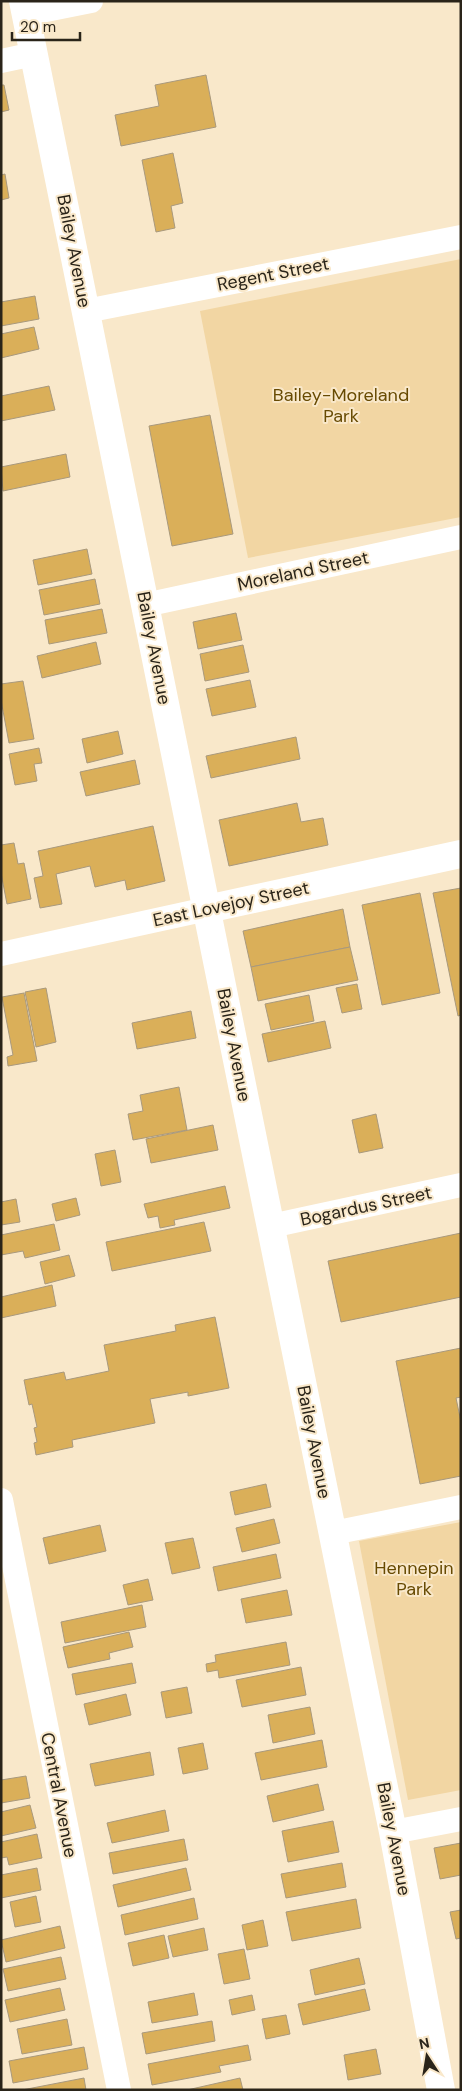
<svg xmlns="http://www.w3.org/2000/svg" width="462" height="2091" font-family="'DM Sans',sans-serif">
<style>
.green{fill:#f2d6a3}
.building{fill:#daaf59;stroke:#a9997d}
.lines{fill:none;stroke-linecap:round;stroke-linejoin:round}
.minor{stroke:#fff;stroke-width:24}
.tertiary{stroke:#fff;stroke-width:28}
.primary{stroke:#fff;stroke-width:28}
.labels{text-anchor:middle;stroke-width:4;stroke-linejoin:round;paint-order:stroke}
.street-label{font-size:18px;fill:#2a2419;stroke:#f9e8ca}
.park-label{font-size:18px;fill:#674a02;stroke:#f9e8ca}
</style>
<rect width="100%" height="100%" fill="#f9e8ca"/>
<!-- green -->
<g class="green">
<path d="M 461,259 L 461,517 L 248,558 L 200,311 Z"/>
<path d="M 461,1522 L 461,1790 L 408,1800 L 359,1541 Z"/>
</g>
<!-- building -->
<g class="building">
<path d="M 206,75 L 216,127 L 121,146 L 115,115 L 159,106 L 155,85 Z"/>
<path d="M 1,85 L 4,85 L 9,110 L 1,112 Z"/>
<path d="M 173,153 L 183,203 L 171,206 L 175,228 L 156,232 L 142,160 Z"/>
<path d="M 5,174 L 9,198 L 1,200 L 1,175 Z"/>
<path d="M 35,296 L 39,319 L 1,326 L 1,302 Z"/>
<path d="M 34,327 L 39,349 L 1,358 L 1,334 Z"/>
<path d="M 49,386 L 55,410 L 1,421 L 1,396 Z"/>
<path d="M 210,415 L 233,534 L 172,546 L 149,426 Z"/>
<path d="M 66,454 L 70,477 L 3,491 L 1,467 Z"/>
<path d="M 87,549 L 92,574 L 38,585 L 33,560 Z"/>
<path d="M 95,579 L 100,604 L 44,615 L 39,590 Z"/>
<path d="M 102,609 L 107,633 L 49,644 L 45,620 Z"/>
<path d="M 236,613 L 242,640 L 198,649 L 193,622 Z"/>
<path d="M 96,642 L 101,664 L 42,678 L 37,656 Z"/>
<path d="M 243,645 L 249,672 L 205,681 L 200,654 Z"/>
<path d="M 250,680 L 256,707 L 212,716 L 206,689 Z"/>
<path d="M 23,681 L 34,739 L 9,743 L 1,700 L 1,684 Z"/>
<path d="M 118,731 L 123,754 L 87,763 L 82,739 Z"/>
<path d="M 296,737 L 300,759 L 211,778 L 206,756 Z"/>
<path d="M 39,748 L 42,763 L 34,764 L 37,781 L 15,785 L 9,754 Z"/>
<path d="M 135,760 L 140,784 L 86,796 L 80,772 Z"/>
<path d="M 297,803 L 301,822 L 323,818 L 328,845 L 229,866 L 219,820 Z"/>
<path d="M 153,826 L 165,881 L 127,890 L 125,880 L 95,887 L 90,866 L 56,874 L 62,904 L 40,908 L 34,878 L 43,876 L 38,851 Z"/>
<path d="M 14,843 L 18,864 L 24,863 L 31,899 L 7,904 L 1,873 L 1,845 Z"/>
<path d="M 461,888 L 461,1015 L 458,1016 L 433,893 Z"/>
<path d="M 420,893 L 440,993 L 382,1005 L 362,905 Z"/>
<path d="M 343,909 L 350,947 L 251,967 L 243,931 Z"/>
<path d="M 350,947 L 358,980 L 258,1001 L 251,967 Z"/>
<path d="M 357,984 L 362,1009 L 342,1013 L 336,988 Z"/>
<path d="M 46,988 L 56,1042 L 36,1047 L 25,992 Z"/>
<path d="M 24,993 L 37,1061 L 8,1066 L 7,1057 L 13,1055 L 2,997 Z"/>
<path d="M 309,995 L 314,1021 L 271,1030 L 265,1004 Z"/>
<path d="M 191,1011 L 196,1038 L 137,1049 L 132,1023 Z"/>
<path d="M 325,1021 L 331,1048 L 268,1062 L 262,1034 Z"/>
<path d="M 179,1087 L 187,1130 L 133,1140 L 128,1114 L 143,1111 L 140,1095 Z"/>
<path d="M 376,1114 L 383,1148 L 359,1153 L 352,1120 Z"/>
<path d="M 213,1125 L 218,1150 L 151,1163 L 146,1139 Z"/>
<path d="M 115,1150 L 121,1182 L 101,1186 L 95,1154 Z"/>
<path d="M 225,1186 L 230,1208 L 174,1220 L 175,1225 L 160,1228 L 158,1216 L 148,1218 L 144,1204 Z"/>
<path d="M 76,1198 L 80,1215 L 56,1221 L 52,1204 Z"/>
<path d="M 16,1199 L 20,1222 L 1,1225 L 1,1202 Z"/>
<path d="M 204,1222 L 211,1251 L 112,1271 L 106,1242 Z"/>
<path d="M 54,1224 L 60,1250 L 25,1258 L 23,1251 L 1,1255 L 1,1235 Z"/>
<path d="M 461,1233 L 461,1297 L 341,1322 L 328,1261 Z"/>
<path d="M 69,1255 L 75,1276 L 45,1284 L 40,1262 Z"/>
<path d="M 52,1285 L 56,1306 L 1,1318 L 1,1297 Z"/>
<path d="M 215,1317 L 229,1388 L 188,1396 L 188,1392 L 150,1399 L 155,1423 L 72,1440 L 73,1447 L 36,1455 L 34,1443 L 37,1442 L 34,1428 L 37,1427 L 32,1404 L 29,1405 L 24,1380 L 64,1372 L 66,1380 L 109,1371 L 104,1345 L 176,1331 L 175,1325 Z"/>
<path d="M 461,1348 L 461,1397 L 456,1398 L 461,1422 L 461,1476 L 420,1484 L 396,1361 Z"/>
<path d="M 266,1484 L 271,1507 L 235,1515 L 230,1492 Z"/>
<path d="M 274,1519 L 280,1543 L 242,1552 L 236,1528 Z"/>
<path d="M 100,1525 L 106,1551 L 49,1564 L 43,1538 Z"/>
<path d="M 193,1538 L 200,1568 L 172,1574 L 165,1543 Z"/>
<path d="M 276,1554 L 281,1578 L 218,1591 L 213,1567 Z"/>
<path d="M 148,1579 L 153,1600 L 128,1605 L 123,1585 Z"/>
<path d="M 287,1590 L 292,1615 L 246,1623 L 241,1599 Z"/>
<path d="M 142,1605 L 146,1627 L 65,1643 L 61,1622 Z"/>
<path d="M 129,1632 L 133,1647 L 109,1653 L 110,1659 L 68,1668 L 63,1647 Z"/>
<path d="M 286,1642 L 290,1665 L 219,1678 L 218,1670 L 207,1672 L 206,1664 L 216,1662 L 215,1655 Z"/>
<path d="M 132,1663 L 136,1683 L 76,1695 L 72,1674 Z"/>
<path d="M 301,1667 L 306,1695 L 242,1707 L 236,1680 Z"/>
<path d="M 187,1687 L 192,1713 L 166,1718 L 161,1692 Z"/>
<path d="M 126,1694 L 131,1715 L 89,1725 L 84,1704 Z"/>
<path d="M 310,1707 L 315,1734 L 273,1743 L 268,1715 Z"/>
<path d="M 322,1740 L 327,1767 L 261,1780 L 255,1753 Z"/>
<path d="M 203,1743 L 208,1769 L 183,1774 L 178,1748 Z"/>
<path d="M 150,1752 L 154,1775 L 95,1786 L 90,1764 Z"/>
<path d="M 26,1776 L 30,1798 L 1,1803 L 1,1780 Z"/>
<path d="M 318,1784 L 324,1810 L 273,1822 L 267,1796 Z"/>
<path d="M 30,1805 L 36,1828 L 1,1836 L 1,1812 Z"/>
<path d="M 165,1810 L 169,1831 L 112,1843 L 107,1823 Z"/>
<path d="M 333,1821 L 339,1852 L 288,1862 L 282,1831 Z"/>
<path d="M 37,1834 L 42,1858 L 9,1865 L 7,1857 L 1,1858 L 1,1842 Z"/>
<path d="M 184,1839 L 188,1860 L 113,1874 L 109,1853 Z"/>
<path d="M 461,1843 L 461,1875 L 440,1879 L 434,1848 Z"/>
<path d="M 342,1863 L 346,1887 L 286,1898 L 281,1874 Z"/>
<path d="M 37,1868 L 41,1890 L 1,1898 L 1,1875 Z"/>
<path d="M 186,1868 L 191,1890 L 118,1907 L 113,1885 Z"/>
<path d="M 36,1896 L 41,1922 L 15,1927 L 10,1902 Z"/>
<path d="M 194,1898 L 198,1919 L 125,1935 L 121,1915 Z"/>
<path d="M 356,1899 L 361,1928 L 292,1941 L 286,1912 Z"/>
<path d="M 461,1910 L 461,1938 L 456,1939 L 450,1912 Z"/>
<path d="M 263,1920 L 268,1946 L 247,1950 L 242,1925 Z"/>
<path d="M 60,1926 L 65,1948 L 6,1962 L 1,1940 Z"/>
<path d="M 204,1928 L 208,1950 L 173,1957 L 168,1936 Z"/>
<path d="M 164,1935 L 169,1958 L 133,1966 L 128,1943 Z"/>
<path d="M 244,1949 L 250,1979 L 224,1984 L 218,1954 Z"/>
<path d="M 61,1957 L 66,1979 L 8,1991 L 3,1969 Z"/>
<path d="M 359,1958 L 365,1984 L 315,1995 L 310,1970 Z"/>
<path d="M 60,1988 L 65,2010 L 10,2022 L 5,2000 Z"/>
<path d="M 365,1989 L 370,2010 L 303,2025 L 298,2004 Z"/>
<path d="M 194,1993 L 198,2015 L 152,2023 L 148,2002 Z"/>
<path d="M 252,1995 L 255,2010 L 232,2015 L 229,2000 Z"/>
<path d="M 286,2015 L 290,2034 L 266,2039 L 262,2019 Z"/>
<path d="M 67,2019 L 72,2045 L 22,2054 L 17,2029 Z"/>
<path d="M 212,2021 L 215,2041 L 146,2054 L 142,2033 Z"/>
<path d="M 248,2045 L 251,2060 L 219,2066 L 221,2072 L 152,2085 L 148,2064 Z"/>
<path d="M 84,2047 L 88,2069 L 13,2083 L 9,2061 Z"/>
<path d="M 376,2049 L 381,2074 L 348,2080 L 344,2055 Z"/>
<path d="M 84,2078 L 86,2090 L 22,2090 Z"/>
<path d="M 240,2078 L 243,2090 L 187,2090 Z"/>
</g>
<g class="lines">
<!-- minor -->
<g class="minor">
<path d="M 26,14 L 91,1"/>
<path d="M 1,61 L 34,54"/>
<path d="M 86,311 L 461,237"/>
<path d="M 145,605 L 461,537"/>
<path d="M 1,954 L 207,909"/>
<path d="M 271,1226 L 461,1185"/>
<path d="M 1,1500 L 119,2090"/>
<path d="M 333,1533 L 461,1507"/>
<path d="M 393,1832 L 461,1819"/>
</g>
<!-- tertiary -->
<path class="tertiary" d="M 207,909 L 461,854"/>
<!-- primary -->
<path class="primary" d="M 23,1 L 393,1832 L 441,2090"/>
</g>
<g class="labels">
<!-- street labels -->
<g class="street-label">
<text transform="translate(74 251) rotate(79)" y="6">Bailey Avenue</text>
<text transform="translate(273 274) rotate(-11)" y="6">Regent Street</text>
<text transform="translate(303 571) rotate(-12)" y="6">Moreland Street</text>
<text transform="translate(154 648) rotate(79)" y="6">Bailey Avenue</text>
<text transform="translate(231 904) rotate(-12)" y="6">East Lovejoy Street</text>
<text transform="translate(234 1045) rotate(79)" y="6">Bailey Avenue</text>
<text transform="translate(366 1206) rotate(-12)" y="6">Bogardus Street</text>
<text transform="translate(314 1442) rotate(79)" y="6">Bailey Avenue</text>
<text transform="translate(59 1795) rotate(79)" y="6">Central Avenue</text>
<text transform="translate(394 1839) rotate(79)" y="6">Bailey Avenue</text>
</g>
<!-- park labels -->
<g class="park-label">
<text x="341" y="401">Bailey-Moreland<tspan x="341" dy="21">Park</tspan></text>
<text x="414" y="1574">Hennepin<tspan x="414" dy="21">Park</tspan></text>
</g>
</g>
<!-- border -->
<rect width="462" height="2091" fill="none" stroke="#2a2419" stroke-width="5"/>
<!-- north arrow -->
<g transform="translate(427 2056) rotate(348)" stroke="#f9e8ca" stroke-width="4" paint-order="stroke">
<path d="M0-4L9 19L0 12L-9 19Z" fill="#2a2419"/>
<text y="-8" font-size="14" font-weight="bold" text-anchor="middle" fill="#2a2419">N</text>
</g>
<!-- scale -->
<path d="M12 32v8h68v-8" fill="none" stroke="#2a2419" stroke-width="2.5"/>
<text x="20" y="32" font-size="15" fill="#2a2419" stroke="#f9e8ca" stroke-width="4" paint-order="stroke">20 m</text>
</svg>
